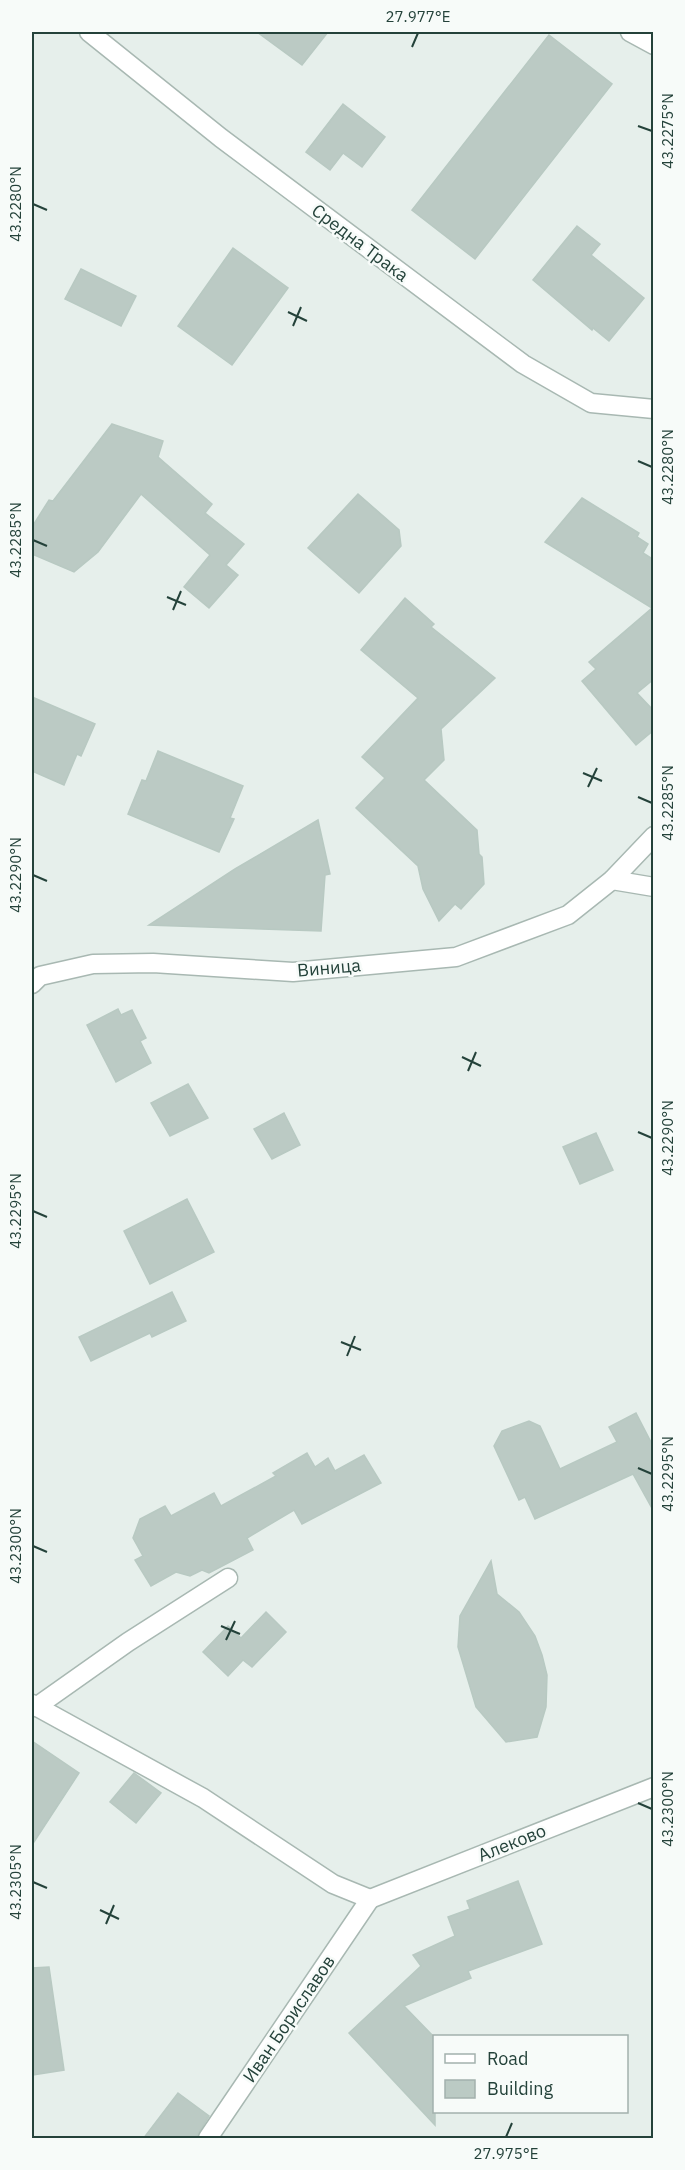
<svg xmlns="http://www.w3.org/2000/svg" width="685" height="2170" font-family="'IBM Plex Sans',sans-serif">
<style>
.building{fill:#bbcac4;stroke:#b8c9c2;stroke-width:1.5}
.lines{fill:none;stroke-linecap:round;stroke-linejoin:round}
.minor-casing{stroke:#a8b8b2;stroke-width:21}
.minor{stroke:#fff;stroke-width:18}
.ticks{fill:none;stroke:#24423a;stroke-width:2}
.labels{text-anchor:middle;stroke-width:5;stroke-linejoin:round;paint-order:stroke}
.street-label{font-size:18px;fill:#24423a;stroke:#f7fbf9}
.neatline{fill:none;stroke:#24423a;stroke-width:2}
.ticks-label{font-size:15px;text-anchor:middle;fill:#24423a}
</style>
<rect width="100%" height="100%" fill="#e6efeb"/>
<!-- building -->
<g class="building">
<path d="M 257,32 L 328,32 L 302,65 Z"/>
<path d="M 549,35 L 612,84 L 475,259 L 412,210 Z"/>
<path d="M 343,104 L 385,137 L 362,167 L 343,153 L 330,170 L 306,152 Z"/>
<path d="M 577,226 L 600,244 L 591,255 L 644,298 L 609,341 L 593,328 L 592,330 L 533,280 Z"/>
<path d="M 233,248 L 288,288 L 232,365 L 178,326 Z"/>
<path d="M 81,269 L 136,296 L 121,326 L 65,299 Z"/>
<path d="M 112,424 L 163,441 L 158,457 L 212,504 L 205,513 L 244,544 L 226,565 L 238,575 L 209,608 L 184,587 L 210,555 L 141,494 L 98,552 L 74,572 L 32,554 L 32,527 L 49,500 L 53,501 Z"/>
<path d="M 358,494 L 399,530 L 401,546 L 359,593 L 308,548 Z"/>
<path d="M 582,498 L 639,533 L 637,537 L 648,544 L 643,553 L 654,560 L 654,679 L 637,693 L 654,711 L 654,730 L 636,745 L 582,681 L 596,669 L 589,662 L 652,608 L 545,542 Z"/>
<path d="M 405,598 L 434,624 L 431,627 L 495,678 L 441,729 L 444,760 L 424,780 L 477,830 L 479,854 L 482,857 L 484,884 L 461,909 L 455,904 L 439,921 L 423,889 L 418,866 L 356,808 L 385,778 L 362,757 L 418,698 L 361,650 Z"/>
<path d="M 32,697 L 95,724 L 81,756 L 77,754 L 64,785 L 32,771 Z"/>
<path d="M 158,751 L 243,786 L 230,818 L 234,819 L 219,852 L 128,814 L 142,780 L 146,781 Z"/>
<path d="M 318,820 L 330,874 L 325,875 L 321,931 L 149,925 L 235,869 Z"/>
<path d="M 118,1009 L 121,1015 L 132,1010 L 146,1038 L 140,1041 L 151,1063 L 116,1082 L 87,1025 Z"/>
<path d="M 188,1084 L 208,1118 L 170,1136 L 151,1103 Z"/>
<path d="M 284,1113 L 300,1145 L 272,1159 L 254,1129 Z"/>
<path d="M 596,1133 L 613,1170 L 580,1184 L 563,1147 Z"/>
<path d="M 187,1199 L 214,1252 L 150,1284 L 124,1231 Z"/>
<path d="M 172,1292 L 186,1321 L 152,1337 L 150,1333 L 91,1361 L 79,1337 Z"/>
<path d="M 636,1413 L 654,1448 L 654,1512 L 633,1474 L 535,1519 L 525,1497 L 519,1500 L 494,1446 L 502,1431 L 529,1421 L 540,1426 L 560,1469 L 617,1442 L 609,1427 Z"/>
<path d="M 307,1453 L 315,1467 L 328,1458 L 335,1471 L 364,1455 L 381,1483 L 302,1524 L 294,1510 L 247,1538 L 253,1550 L 209,1573 L 202,1570 L 190,1576 L 176,1572 L 151,1586 L 135,1560 L 143,1556 L 133,1538 L 140,1519 L 165,1506 L 171,1516 L 214,1493 L 221,1506 L 276,1476 L 273,1473 Z"/>
<path d="M 491,1561 L 497,1594 L 519,1612 L 535,1636 L 542,1655 L 547,1675 L 546,1707 L 537,1737 L 506,1742 L 476,1707 L 458,1647 L 460,1616 Z"/>
<path d="M 266,1612 L 286,1632 L 252,1667 L 243,1660 L 228,1676 L 203,1652 L 228,1626 L 241,1638 Z"/>
<path d="M 32,1741 L 79,1773 L 32,1845 Z"/>
<path d="M 134,1773 L 161,1793 L 136,1823 L 110,1802 Z"/>
<path d="M 518,1881 L 542,1944 L 468,1971 L 471,1978 L 404,2006 L 435,2038 L 435,2125 L 349,2033 L 421,1966 L 413,1955 L 455,1936 L 448,1917 L 470,1909 L 467,1901 Z"/>
<path d="M 49,1967 L 64,2070 L 32,2075 L 32,1968 Z"/>
<path d="M 178,2093 L 209,2116 L 195,2139 L 143,2139 Z"/>
</g>
<g class="lines">
<defs>
<g id="minor">
<path d="M 89,32 L 221,138 L 523,364 L 591,403 L 654,409"/>
<path d="M 630,32 L 654,45"/>
<path d="M 612,880 L 654,887"/>
<path d="M 32,984 L 40,976 L 93,964 L 153,963 L 293,972 L 456,957 L 568,915 L 612,880 L 654,836"/>
<path d="M 32,1704 L 203,1798 L 333,1884 L 370,1899"/>
<path d="M 36,1707 L 128,1642 L 228,1578"/>
<path d="M 370,1899 L 654,1787"/>
<path d="M 208,2138 L 370,1899"/>
</g>
</defs>
<!-- minor casing -->
<use href="#minor" class="minor-casing"/>
<!-- minor -->
<use href="#minor" class="minor"/>
</g>
<!-- ticks -->
<path class="ticks" d="M 412,47 L 418,33M 638,126 L 652,131M 33,204 L 47,210M 288,312 L 307,321M 293,326 L 301,307M 638,461 L 652,467M 33,540 L 47,546M 167,597 L 186,605M 173,610 L 181,591M 583,773 L 602,781M 588,787 L 597,768M 638,797 L 652,803M 33,875 L 47,881M 462,1057 L 481,1066M 468,1071 L 476,1052M 638,1132 L 652,1138M 33,1211 L 47,1217M 341,1342 L 361,1350M 347,1356 L 355,1336M 638,1468 L 652,1474M 33,1546 L 47,1552M 221,1626 L 240,1634M 226,1640 L 235,1621M 638,1803 L 652,1809M 33,1882 L 47,1888M 100,1910 L 119,1919M 106,1924 L 114,1905M 506,2137 L 512,2123"/>
<g class="labels">
<!-- street labels -->
<g class="street-label">
<text transform="translate(360 243) rotate(37)" y="6">Средна Трака</text>
<text transform="translate(329 968) rotate(-5)" y="6">Виница</text>
<text transform="translate(512 1843) rotate(-22)" y="6">Алеково</text>
<text transform="translate(289 2019) rotate(-56)" y="6">Иван Бориславов</text>
</g>
</g>
<!-- border -->
<rect width="685" height="2170" fill="none" stroke="#f7fbf9" stroke-width="66"/>
<!-- legend -->
<rect x="433" y="2035" width="195" height="78" fill="#f7fbf9" stroke="#a3b1ad" stroke-width="1.5"/>
<rect x="445" y="2054" width="30" height="9" fill="#ffffff" stroke="#a3b1ad" stroke-width="1.5"/>
<text x="487" y="2065" font-size="18" fill="#24423a">Road</text>
<rect x="445" y="2080" width="30" height="18" fill="#bbcac4" stroke="#a3b1ad" stroke-width="1.5"/>
<text x="487" y="2095" font-size="18" fill="#24423a">Building</text>
<rect x="33" y="33" width="619" height="2104" class="neatline"/>
<g class="ticks-label">
<text x="418" y="22">27.977°E</text>
<text transform="translate(668 131) rotate(-90)" y="5">43.2275°N</text>
<text transform="translate(16 204) rotate(-90)" y="5">43.2280°N</text>
<text transform="translate(668 467) rotate(-90)" y="5">43.2280°N</text>
<text transform="translate(16 540) rotate(-90)" y="5">43.2285°N</text>
<text transform="translate(668 803) rotate(-90)" y="5">43.2285°N</text>
<text transform="translate(16 875) rotate(-90)" y="5">43.2290°N</text>
<text transform="translate(668 1138) rotate(-90)" y="5">43.2290°N</text>
<text transform="translate(16 1211) rotate(-90)" y="5">43.2295°N</text>
<text transform="translate(668 1474) rotate(-90)" y="5">43.2295°N</text>
<text transform="translate(16 1546) rotate(-90)" y="5">43.2300°N</text>
<text transform="translate(668 1809) rotate(-90)" y="5">43.2300°N</text>
<text transform="translate(16 1882) rotate(-90)" y="5">43.2305°N</text>
<text x="506" y="2159">27.975°E</text>
</g>
</svg>
